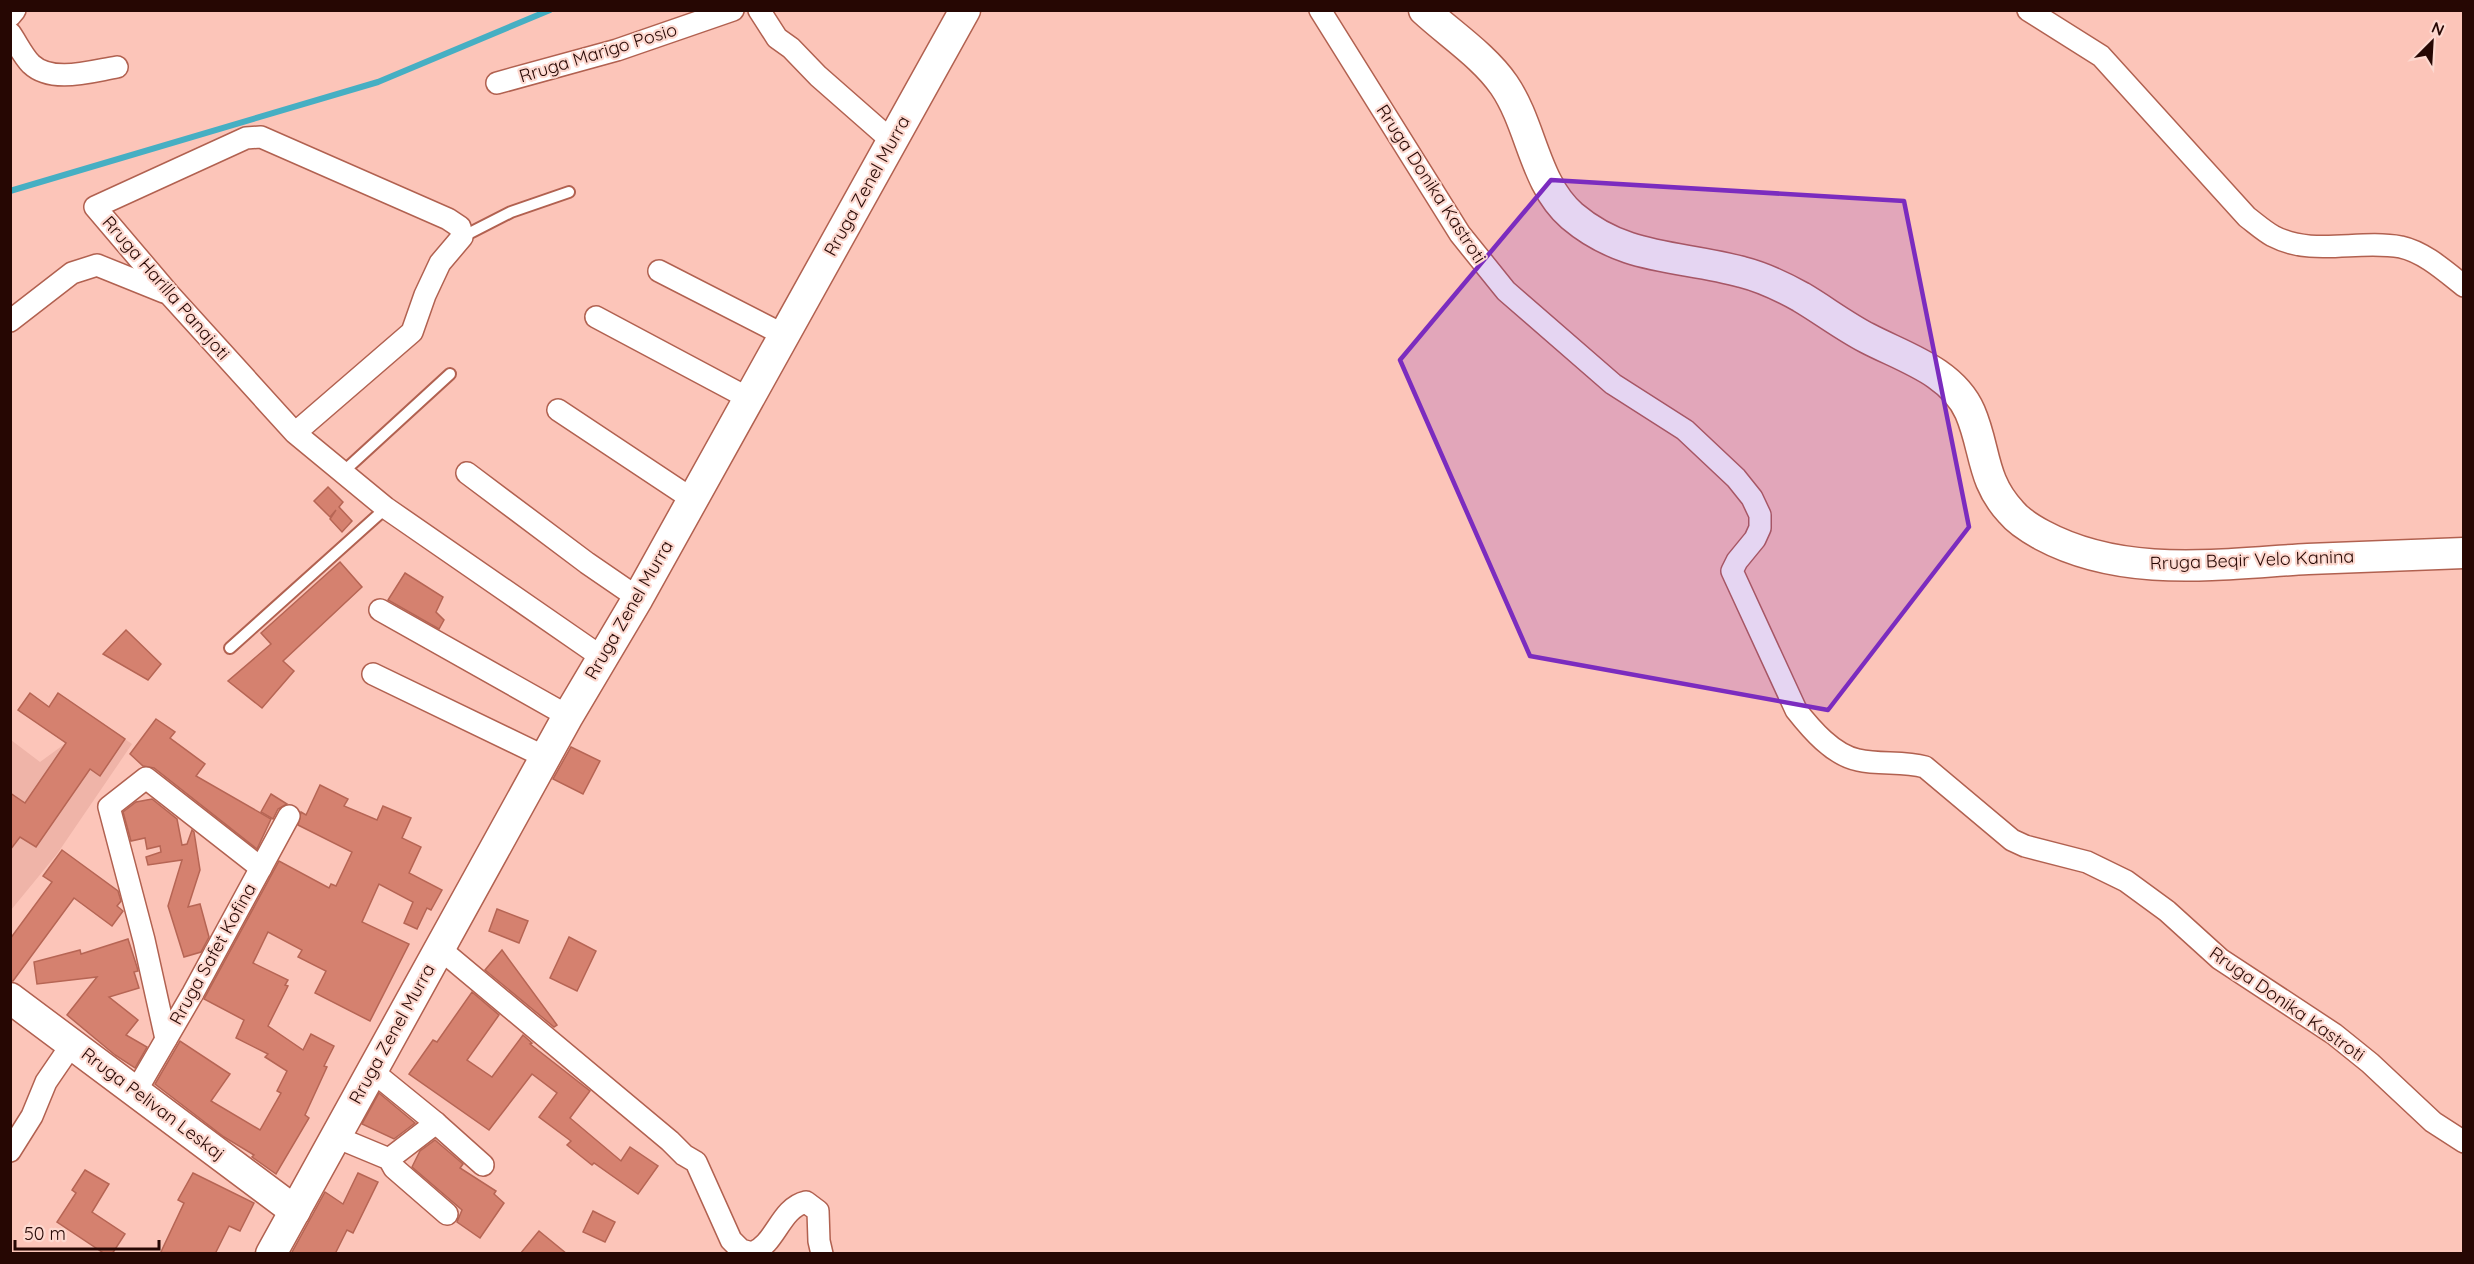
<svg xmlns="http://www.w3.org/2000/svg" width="2474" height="1264" font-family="Quicksand,sans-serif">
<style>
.built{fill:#efb4a8}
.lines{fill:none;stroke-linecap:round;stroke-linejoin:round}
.stream{stroke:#46afc3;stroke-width:6}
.building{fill:#d5816f;stroke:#b66554;stroke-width:1.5}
.lane-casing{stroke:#b16150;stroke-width:14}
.street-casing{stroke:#b16150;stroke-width:24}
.secondary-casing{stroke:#b16150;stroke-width:33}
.lane{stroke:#fff;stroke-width:10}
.street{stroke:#fff;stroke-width:21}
.secondary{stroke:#fff;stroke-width:30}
.marked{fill:#7b2cbf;fill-opacity:0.2;stroke:#7b2cbf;stroke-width:4.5;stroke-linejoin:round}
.labels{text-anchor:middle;stroke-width:4.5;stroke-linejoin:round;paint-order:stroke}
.street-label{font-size:18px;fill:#260703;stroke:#fdd8cf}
</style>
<rect width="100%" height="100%" fill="#fcc5b9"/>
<!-- built -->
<path class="built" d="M 58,693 L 132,744 L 57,854 L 11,910 L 11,740 L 40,762 L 66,743 L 37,723 Z"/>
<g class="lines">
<!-- stream -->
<path class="stream" d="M 10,191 L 378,82 L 550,10"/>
</g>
<!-- building -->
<g class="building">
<path d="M 328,487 L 343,502 L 339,507 L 352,521 L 342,532 L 330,519 L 336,510 L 330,517 L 314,501 Z"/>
<path d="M 340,562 L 362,587 L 283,661 L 294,671 L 262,708 L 228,681 L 271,644 L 261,633 Z"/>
<path d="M 405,573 L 443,597 L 436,612 L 444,620 L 439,629 L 388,600 Z"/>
<path d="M 126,630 L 161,664 L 148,680 L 103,654 Z"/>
<path d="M 30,693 L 49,707 L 58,693 L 125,739 L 100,776 L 90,769 L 36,847 L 20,837 L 10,850 L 10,793 L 25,803 L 66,743 L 18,710 Z"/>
<path d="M 156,719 L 175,732 L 170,738 L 205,764 L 196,776 L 271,819 L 257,849 L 154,768 L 143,766 L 130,754 Z"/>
<path d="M 571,747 L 600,761 L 583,794 L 553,779 Z"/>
<path d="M 320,785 L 348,799 L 344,806 L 377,820 L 383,806 L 411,818 L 402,838 L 421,847 L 409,873 L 442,890 L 431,910 L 427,908 L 417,929 L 404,923 L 413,902 L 379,884 L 362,922 L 409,944 L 370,1021 L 315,993 L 326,971 L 298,957 L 302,950 L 268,932 L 253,963 L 288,980 L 285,985 L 288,986 L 268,1026 L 303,1050 L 311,1034 L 334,1046 L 324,1066 L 327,1067 L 305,1115 L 309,1118 L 276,1174 L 252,1157 L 254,1155 L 224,1137 L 155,1084 L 180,1041 L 230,1074 L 211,1101 L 260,1130 L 281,1093 L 277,1091 L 287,1071 L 265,1057 L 268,1054 L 236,1038 L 244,1020 L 204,999 L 279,861 L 329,888 L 331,884 L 336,886 L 352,852 L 298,825 L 301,812 L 306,815 Z"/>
<path d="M 271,794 L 287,804 L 278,809 L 273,819 L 261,812 Z"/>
<path d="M 152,799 L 177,819 L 182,845 L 187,844 L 192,830 L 194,832 L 200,870 L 188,907 L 200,904 L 209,937 L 201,952 L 184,957 L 168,906 L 182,860 L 148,865 L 146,857 L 161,852 L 160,846 L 147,849 L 145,838 L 131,841 L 123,812 L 136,802 Z"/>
<path d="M 62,850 L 118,891 L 121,901 L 117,906 L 123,911 L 112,926 L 74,898 L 13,981 L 10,981 L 10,939 L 52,882 L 43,876 Z"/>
<path d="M 497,909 L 528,921 L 519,943 L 489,931 Z"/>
<path d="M 569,937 L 596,951 L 577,991 L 550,978 Z"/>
<path d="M 128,939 L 137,967 L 138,971 L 134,972 L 139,988 L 109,997 L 138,1020 L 126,1035 L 147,1047 L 135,1068 L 115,1055 L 67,1015 L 97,977 L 37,984 L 34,962 L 80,950 L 81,954 Z"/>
<path d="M 502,950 L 557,1025 L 554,1027 L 485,970 Z"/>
<path d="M 472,992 L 499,1015 L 467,1060 L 492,1077 L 523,1035 L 532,1043 L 530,1044 L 590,1091 L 570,1118 L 621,1161 L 630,1147 L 658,1166 L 638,1194 L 594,1163 L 592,1165 L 567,1145 L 571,1141 L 539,1117 L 557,1093 L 532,1074 L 489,1130 L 409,1074 L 433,1040 L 437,1042 Z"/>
<path d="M 379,1093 L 415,1123 L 394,1139 L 362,1124 Z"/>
<path d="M 435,1140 L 463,1164 L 460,1168 L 496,1191 L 494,1194 L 504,1203 L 480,1238 L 457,1222 L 462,1210 L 412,1167 L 420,1151 Z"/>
<path d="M 85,1170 L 109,1184 L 92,1212 L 125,1234 L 112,1254 L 105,1254 L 57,1222 L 76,1193 L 72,1190 Z"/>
<path d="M 193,1173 L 254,1203 L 240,1231 L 229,1226 L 215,1254 L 160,1254 L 184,1203 L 178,1200 Z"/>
<path d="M 358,1173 L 378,1182 L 353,1233 L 347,1230 L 335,1254 L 291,1254 L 325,1192 L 343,1204 Z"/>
<path d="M 593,1211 L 615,1222 L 605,1242 L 583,1232 Z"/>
<path d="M 539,1231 L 567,1254 L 520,1254 Z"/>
</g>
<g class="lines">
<defs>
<g id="lane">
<path d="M 462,237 L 511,212 L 569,192"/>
<path d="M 343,472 L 450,374"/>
<path d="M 230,648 L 386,508"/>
</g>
<g id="street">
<path d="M 759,10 L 777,38 L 791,48 L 818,76 L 892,141"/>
<path d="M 1320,10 L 1460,234 L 1506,291 L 1613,384 L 1685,430 L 1736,478 L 1752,498 L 1760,515 L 1760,528 L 1755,539 L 1737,561 L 1732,571 L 1796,710 C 1811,729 1833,755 1858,760 C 1880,765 1903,761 1925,767 L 2012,840 L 2025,846 L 2087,862 L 2126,881 L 2167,911 L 2220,959 L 2334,1034 L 2370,1063 L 2433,1122 L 2464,1142"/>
<path d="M 2028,10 L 2101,56 L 2247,217 C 2255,223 2264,231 2273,236 C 2313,257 2358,239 2401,247 C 2424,252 2445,271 2464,286"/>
<path d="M 10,16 L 15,10"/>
<path d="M 10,33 C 17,43 23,56 31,64 C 52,84 92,71 117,67"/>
<path d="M 497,83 L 617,50 L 733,10"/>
<path d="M 659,271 L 784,335"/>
<path d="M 596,317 L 748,398"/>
<path d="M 10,321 L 72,273 L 97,265 L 164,292"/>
<path d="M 558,410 L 692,499"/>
<path d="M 295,433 L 412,332 L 425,295 L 440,263 L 462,237 L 460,227 L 448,219 L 261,137 L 246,138 L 95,207 L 169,294 L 295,433 L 386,508 L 603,658"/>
<path d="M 467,473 L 587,563 L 638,598"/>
<path d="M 380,610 L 568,716"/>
<path d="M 373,674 L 545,757"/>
<path d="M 439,948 L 670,1141 L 684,1155 L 696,1162 L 731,1240 L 741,1250 L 752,1253 C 776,1244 780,1208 806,1202 L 818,1211 L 819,1241 L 822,1254"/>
<path d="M 166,1039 L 144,940 L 109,807 L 146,778 L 261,868"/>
<path d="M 372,1071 L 436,1123 L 483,1165"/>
<path d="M 136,1091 L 193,993 L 289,816"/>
<path d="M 336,1137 L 389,1159 L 394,1168 L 447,1214"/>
<path d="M 10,1151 L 32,1116 L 46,1082 L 72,1044"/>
<path d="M 389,1159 L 436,1123"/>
</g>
<g id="secondary">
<path d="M 1424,10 C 1450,34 1484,56 1504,85 C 1532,126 1534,183 1572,216 C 1625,261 1680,255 1742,272 C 1762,277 1783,287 1801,297 C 1823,310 1844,326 1867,338 C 1903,357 1952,371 1970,412 C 1986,449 1981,480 2011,512 C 2019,522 2031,529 2042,535 C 2124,579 2219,564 2308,559 C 2360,557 2412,555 2464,553"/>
<path d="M 10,998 L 295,1211"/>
<path d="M 271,1254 L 568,716 L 638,598 L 965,10"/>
</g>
</defs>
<!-- lane casing -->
<use href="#lane" class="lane-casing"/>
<!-- street casing -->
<use href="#street" class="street-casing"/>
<!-- secondary casing -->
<use href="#secondary" class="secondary-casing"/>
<!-- lane -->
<use href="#lane" class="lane"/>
<!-- street -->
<use href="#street" class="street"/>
<!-- secondary -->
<use href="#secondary" class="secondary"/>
</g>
<!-- marked area -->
<path class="marked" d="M 1551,180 L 1904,201 L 1969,527 L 1828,710 L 1530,656 L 1400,360 Z"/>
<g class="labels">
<!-- street labels -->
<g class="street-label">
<text transform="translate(598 53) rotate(-17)" y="6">Rruga Marigo Posio</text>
<text transform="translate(1431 184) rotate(57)" y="6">Rruga Donika Kastroti</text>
<text transform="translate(867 186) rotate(-61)" y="6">Rruga Zenel Murra</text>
<text transform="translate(166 288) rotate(49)" y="6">Rruga Harilla Panajoti</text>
<text transform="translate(2252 560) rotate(-2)" y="6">Rruga Beqir Velo Kanina</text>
<text transform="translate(629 610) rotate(-60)" y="6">Rruga Zenel Murra</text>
<text transform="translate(213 954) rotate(-61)" y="6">Rruga Safet Kofina</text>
<text transform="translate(2287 1004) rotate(35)" y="6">Rruga Donika Kastroti</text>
<text transform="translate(392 1034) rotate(-61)" y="6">Rruga Zenel Murra</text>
<text transform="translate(153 1104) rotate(37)" y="6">Rruga Pelivan Leskaj</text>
</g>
</g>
<!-- border -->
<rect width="2474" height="1264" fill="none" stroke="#260703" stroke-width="24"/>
<!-- north arrow -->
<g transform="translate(2432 42) rotate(24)" stroke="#fdd8cf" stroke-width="4.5" paint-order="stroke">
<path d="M0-4.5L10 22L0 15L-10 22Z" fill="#260703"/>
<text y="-9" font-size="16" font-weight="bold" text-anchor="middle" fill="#260703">N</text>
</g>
<!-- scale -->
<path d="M15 1240v9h144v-9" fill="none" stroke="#260703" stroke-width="3"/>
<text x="24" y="1240" font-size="18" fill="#260703" stroke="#fdd8cf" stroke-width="4.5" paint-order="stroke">50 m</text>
</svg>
